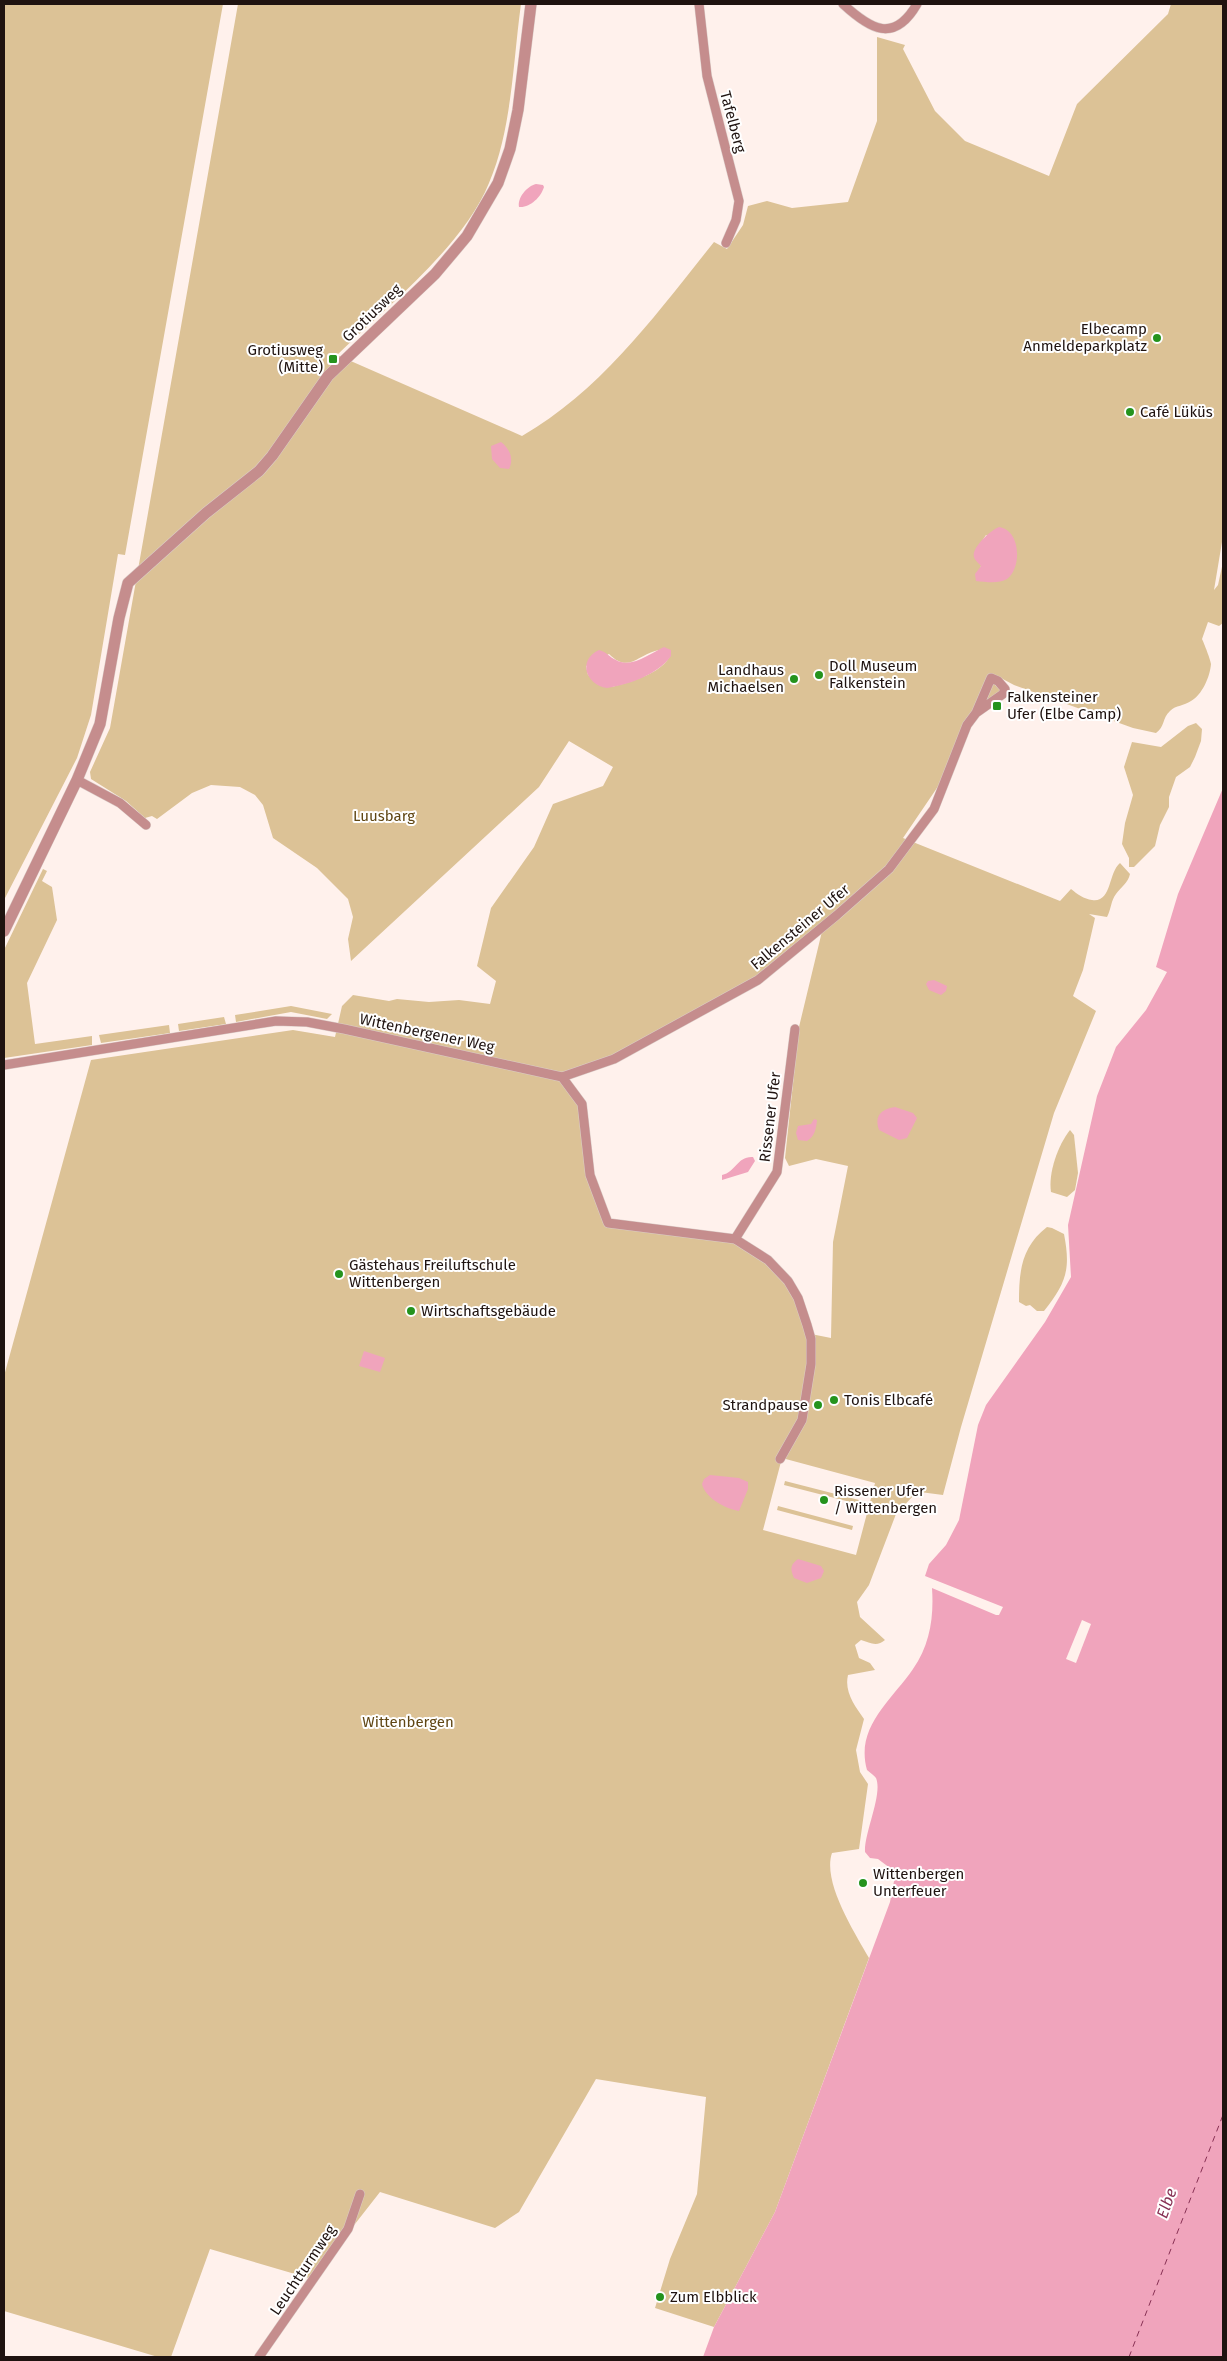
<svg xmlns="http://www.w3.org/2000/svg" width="1227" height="2361" font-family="'Fira Sans',sans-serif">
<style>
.green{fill:#dcc296;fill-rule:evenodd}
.water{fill:#f0a4bc}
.pier{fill:#fff1ec}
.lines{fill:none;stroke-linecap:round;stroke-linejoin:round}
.ferry{stroke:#883154;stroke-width:1;stroke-dasharray:6 5;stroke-linecap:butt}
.minor-casing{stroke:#dbcdc9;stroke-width:10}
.tertiary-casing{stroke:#dbcdc9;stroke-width:12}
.minor{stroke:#c58d8d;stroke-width:9}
.tertiary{stroke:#c58d8d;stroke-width:11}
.poi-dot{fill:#25931d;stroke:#fff;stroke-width:2}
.labels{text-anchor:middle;stroke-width:4;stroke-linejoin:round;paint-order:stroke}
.street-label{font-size:15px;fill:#1f1310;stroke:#fff}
.poi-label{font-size:15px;fill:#1f1310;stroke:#fff;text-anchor:start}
.park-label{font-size:15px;fill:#604613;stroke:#fff}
.water-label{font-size:16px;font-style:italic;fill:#883154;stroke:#fff}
</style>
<rect width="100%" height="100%" fill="#fff1ec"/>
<!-- green -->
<g class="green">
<path d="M 4,4 L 223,4 L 125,555 L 118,554 L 91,715 L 77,758 L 4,900 Z"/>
<path d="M 238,4 L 521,4 C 513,61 512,130 489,183 C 463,247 386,307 337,355 L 522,436 C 602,390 657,313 714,242 L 727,249 L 743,225 L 748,206 L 767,201 L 792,208 L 848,202 L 877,121 L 877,37 L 905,45 L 903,49 L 935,111 L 965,141 L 1049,176 L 1077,104 L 1168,14 L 1171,4 L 1223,4 L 1223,552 L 1222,542 L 1214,590 L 1218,585 L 1223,562 L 1223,623 L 1219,626 L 1208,622 L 1202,639 C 1204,643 1211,661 1211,664 C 1210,677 1202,695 1191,701 C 1184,706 1176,705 1170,711 C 1162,718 1165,727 1156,733 L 1133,728 L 1014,685 L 999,677 L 995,685 L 1001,690 L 1001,693 L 985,702 L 941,782 L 903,838 L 1060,901 L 1071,889 C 1077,894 1084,899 1092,900 C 1112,903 1108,873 1120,863 L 1130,874 C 1128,883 1121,887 1116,894 C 1111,900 1111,910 1107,917 L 1089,914 L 1095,918 L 1083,970 L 1073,996 L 1096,1011 L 1054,1113 L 961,1427 L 943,1495 L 920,1492 L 914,1495 L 896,1514 L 869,1585 L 857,1602 L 860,1617 L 885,1640 C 877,1647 870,1643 861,1640 L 855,1645 L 859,1658 L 870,1663 L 875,1670 L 848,1675 C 844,1692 855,1706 864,1719 L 856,1750 L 860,1772 L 868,1784 L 859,1849 L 832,1853 C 822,1882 855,1933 869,1958 L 775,2212 L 714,2327 L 655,2308 L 670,2259 L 697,2194 L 706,2097 L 596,2079 L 519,2212 L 495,2228 L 380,2192 L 312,2279 L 210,2249 L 171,2357 L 158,2357 L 4,2311 L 4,1376 L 91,1060 L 293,1030 L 335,1037 L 342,1006 L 353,995 L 389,1001 L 397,999 L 429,1002 L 459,1000 L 490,1004 L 496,981 L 477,966 L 491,908 L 534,847 L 553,804 L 603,786 L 613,767 L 569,741 L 539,787 L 351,961 L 348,939 L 353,917 L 348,899 L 317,868 L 273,838 L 263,805 L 255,795 L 240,787 L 211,785 L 192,793 L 157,819 L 152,816 L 145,818 L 126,801 L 91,779 L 90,772 L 110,728 ZM 986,535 L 1016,552 L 1012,571 L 1001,581 L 976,581 L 981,566 L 980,544 ZM 671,650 C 671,671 628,683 611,687 L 588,675 L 586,666 L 609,654 C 628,673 637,656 655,651 C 660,649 666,650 671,650 ZM 824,923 L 799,1027 L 785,1158 L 789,1166 L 816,1159 L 848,1166 L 833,1242 L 831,1338 L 806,1333 L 795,1297 L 772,1266 L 738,1242 L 610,1227 L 599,1211 L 587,1175 L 581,1104 L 560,1075 L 615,1056 L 764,976 ZM 782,1458 L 875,1483 L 856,1555 L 763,1530 Z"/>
<path d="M 1196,723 L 1202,729 L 1201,741 L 1195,757 L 1190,767 L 1176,777 L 1169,797 L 1169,807 L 1160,825 L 1155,846 L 1134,867 L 1129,867 L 1129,858 L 1122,844 L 1125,823 L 1133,795 L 1124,767 L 1132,742 L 1161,747 L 1188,726 Z"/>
<path d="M 43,869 L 47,871 L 42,881 L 52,887 L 57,920 L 27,983 L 35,1044 L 92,1036 L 92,1045 L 4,1058 L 4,950 Z"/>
<path d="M 291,1006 L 332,1014 L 327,1019 L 291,1012 L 236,1022 L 235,1015 Z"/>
<path d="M 224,1017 L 226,1024 L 179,1031 L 178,1024 Z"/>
<path d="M 169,1025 L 170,1033 L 101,1043 L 99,1035 Z"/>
<path d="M 1070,1130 L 1074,1135 L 1078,1173 L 1075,1190 L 1067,1197 L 1051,1192 C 1048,1173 1058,1145 1070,1130 Z"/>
<path d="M 1047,1227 L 1052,1228 L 1064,1234 C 1071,1270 1066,1283 1044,1311 L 1037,1311 L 1030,1305 L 1026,1306 L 1019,1302 C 1019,1272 1021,1247 1047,1227 Z"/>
<path d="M 785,1481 L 859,1500 L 858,1504 L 784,1485 Z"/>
<path d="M 778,1506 L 853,1526 L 852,1530 L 777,1510 Z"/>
</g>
<!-- water -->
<g class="water">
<path d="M 536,184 L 543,185 L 544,187 C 541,197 530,208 519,207 C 517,198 527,186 536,184 Z"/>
<path d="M 501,442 C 510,449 514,459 509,469 L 500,468 L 492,459 L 491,446 Z"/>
<path d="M 999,527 C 1021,530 1022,568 1007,579 C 999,584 986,582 976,581 L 975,574 L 981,566 C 979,563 975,561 974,557 C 971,548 991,530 999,527 Z"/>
<path d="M 664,647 L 671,650 L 671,656 C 657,675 630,684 607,688 C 586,685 577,660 599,650 C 607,652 609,657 616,660 C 631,669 651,653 664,647 Z"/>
<path d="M 1223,788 L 1223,2357 L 703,2357 L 714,2327 L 775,2212 L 890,1902 L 895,1876 L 894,1871 L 878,1859 L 870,1858 L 865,1852 C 864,1833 883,1794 876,1778 C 874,1775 870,1773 867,1770 C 855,1727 891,1701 913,1669 C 930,1645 934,1617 932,1588 L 996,1615 L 999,1615 L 1003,1607 L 925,1576 L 929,1564 L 946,1545 L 959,1520 L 978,1425 L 986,1405 L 1045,1322 L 1071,1277 L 1068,1225 L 1097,1096 L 1116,1047 L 1146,1010 L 1167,972 L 1156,967 L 1178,894 Z"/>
<path d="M 934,980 L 947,986 L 946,991 L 941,995 L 929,990 L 926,984 L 928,981 Z"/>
<path d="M 895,1107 L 913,1113 L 917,1118 L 907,1138 L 899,1140 L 879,1130 C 874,1116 881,1109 895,1107 Z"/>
<path d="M 814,1119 L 817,1120 C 816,1129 815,1136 807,1141 L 798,1140 L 796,1133 L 798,1126 L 811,1124 Z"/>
<path d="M 753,1157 L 755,1161 L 748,1172 L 722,1180 L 722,1175 C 736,1172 737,1156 753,1157 Z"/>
<path d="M 364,1351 L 385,1358 L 380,1372 L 359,1366 Z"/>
<path d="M 710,1475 L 739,1478 L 748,1482 L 748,1489 L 739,1511 C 726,1509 705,1498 702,1484 L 704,1479 Z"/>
<path d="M 798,1559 L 821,1566 L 824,1571 L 821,1578 L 807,1583 L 794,1578 C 790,1569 790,1565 798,1559 Z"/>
</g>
<!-- pier -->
<path class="pier" d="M 1082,1620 L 1091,1624 L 1076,1663 L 1066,1659 Z"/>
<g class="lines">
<!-- ferry -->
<path class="ferry" d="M 1129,2357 L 1223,2115"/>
<defs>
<g id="minor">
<path d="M 699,4 L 707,76 L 739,201 L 736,220 L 726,243"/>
<path d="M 843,4 C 870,29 894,44 917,4"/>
<path d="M 77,780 L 120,803 L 146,825"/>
<path d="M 4,1065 L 276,1021 L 307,1022 L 344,1029 L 562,1077 L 582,1104 L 590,1175 L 608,1223 L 735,1239 L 768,1260 L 788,1281 L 798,1298 L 807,1325 L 811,1339 L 811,1364 L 802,1420 L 780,1459"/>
<path d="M 562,1077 L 614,1059 L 758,980 L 837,915 L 889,869 L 934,809 L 967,725 L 976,713 L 991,678 L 998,681 L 1005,689 L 1003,694 L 976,713"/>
<path d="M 735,1239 L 777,1172 L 795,1029"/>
<path d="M 259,2357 L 348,2229 L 360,2194"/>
</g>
<path id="tertiary" d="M 4,931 L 77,780 L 100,724 L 119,618 L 128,583 L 206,513 L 259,471 L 272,456 L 328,376 L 435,274 L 467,236 L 498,183 L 510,149 L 518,110 L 531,4"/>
</defs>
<!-- minor casing -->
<use href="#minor" class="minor-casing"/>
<!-- tertiary casing -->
<use href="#tertiary" class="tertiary-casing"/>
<!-- minor -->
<use href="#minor" class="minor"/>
<!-- tertiary -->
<use href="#tertiary" class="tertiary"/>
</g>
<!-- markers -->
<g class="poi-dot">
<circle cx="1157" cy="338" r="5"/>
<rect x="328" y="354" width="10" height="10" rx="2.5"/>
<circle cx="1130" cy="412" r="5"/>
<circle cx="819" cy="675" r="5"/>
<circle cx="794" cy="679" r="5"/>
<rect x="992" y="701" width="10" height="10" rx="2.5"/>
<circle cx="339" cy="1274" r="5"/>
<circle cx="411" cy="1311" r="5"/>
<circle cx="834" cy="1400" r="5"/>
<circle cx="818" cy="1405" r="5"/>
<circle cx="824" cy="1500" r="5"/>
<circle cx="863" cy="1883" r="5"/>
<circle cx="660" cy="2297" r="5"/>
</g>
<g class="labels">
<!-- street labels -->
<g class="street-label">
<text transform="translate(733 122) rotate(75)" y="5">Tafelberg</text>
<text transform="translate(372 313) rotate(-44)" y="5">Grotiusweg</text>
<text transform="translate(800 927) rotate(-40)" y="5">Falkensteiner Ufer</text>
<text transform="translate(427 1033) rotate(12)" y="5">Wittenbergener Weg</text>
<text transform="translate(770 1117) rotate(-83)" y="5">Rissener Ufer</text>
<text transform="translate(303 2270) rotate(-56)" y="5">Leuchtturmweg</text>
</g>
<!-- poi labels -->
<g class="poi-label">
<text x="1147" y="334" text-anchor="end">Elbecamp<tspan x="1147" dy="17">Anmeldeparkplatz</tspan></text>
<text x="323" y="355" text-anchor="end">Grotiusweg<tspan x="323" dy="17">(Mitte)</tspan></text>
<text x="1140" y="417">Café Lüküs</text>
<text x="829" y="671">Doll Museum<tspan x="829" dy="17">Falkenstein</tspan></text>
<text x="784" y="675" text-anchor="end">Landhaus<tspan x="784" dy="17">Michaelsen</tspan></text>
<text x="1007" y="702">Falkensteiner<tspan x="1007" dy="17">Ufer (Elbe Camp)</tspan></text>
<text x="349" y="1270">Gästehaus Freiluftschule<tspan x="349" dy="17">Wittenbergen</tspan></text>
<text x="421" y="1316">Wirtschaftsgebäude</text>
<text x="844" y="1405">Tonis Elbcafé</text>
<text x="808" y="1410" text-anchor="end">Strandpause</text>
<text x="834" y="1496">Rissener Ufer<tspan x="834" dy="17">/ Wittenbergen</tspan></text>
<text x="873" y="1879">Wittenbergen<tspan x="873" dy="17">Unterfeuer</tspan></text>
<text x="670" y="2302">Zum Elbblick</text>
</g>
<!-- park labels -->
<g class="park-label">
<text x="384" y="821">Luusbarg</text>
<text x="408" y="1727">Wittenbergen</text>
</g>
<!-- water labels -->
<g class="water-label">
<text transform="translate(1166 2203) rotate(-70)" y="6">Elbe</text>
</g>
</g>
<!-- border -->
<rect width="1227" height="2361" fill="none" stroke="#1f1310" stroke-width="10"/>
</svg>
